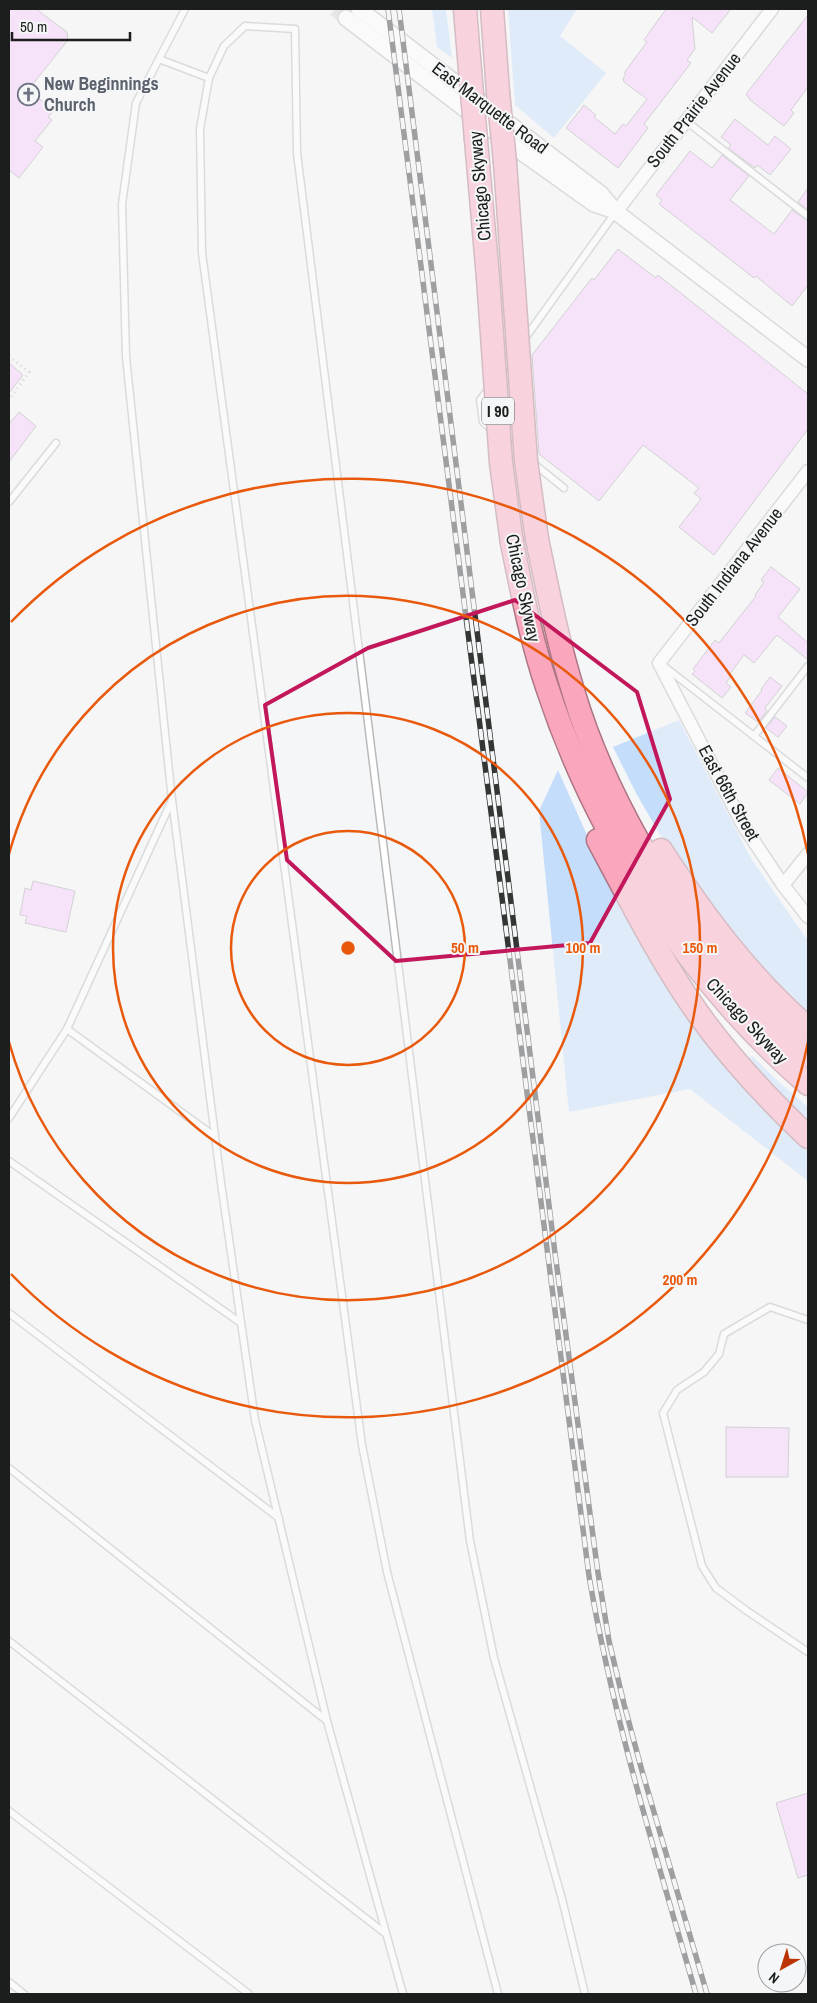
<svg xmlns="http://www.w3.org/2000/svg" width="817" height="2003" font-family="'Archivo Narrow',sans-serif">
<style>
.green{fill:#c4ddfb}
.building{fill:#f6cdfa;stroke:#a5a4a5}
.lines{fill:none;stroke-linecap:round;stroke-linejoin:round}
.tertiary-tunnel{stroke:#d4d5d6;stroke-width:15;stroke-dasharray:15 8;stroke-linecap:butt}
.service-casing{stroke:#b9babb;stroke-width:9}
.minor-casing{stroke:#b9babb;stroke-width:15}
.tertiary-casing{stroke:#b9babb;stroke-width:18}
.motorway-casing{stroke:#ac7684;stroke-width:25}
.path{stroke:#b0b1b1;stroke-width:3;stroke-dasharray:1 4;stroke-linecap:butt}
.service{stroke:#fff;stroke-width:6}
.minor{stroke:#fff;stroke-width:12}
.tertiary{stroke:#fff;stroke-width:15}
.motorway{stroke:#faa6bc;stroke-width:22}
.rail-casing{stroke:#343535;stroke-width:5.5}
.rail{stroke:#f5f6f7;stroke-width:4;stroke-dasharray:11;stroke-linecap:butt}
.motorway-bridge-casing{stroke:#ac7684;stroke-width:25;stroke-linecap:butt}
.motorway-bridge{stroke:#faa6bc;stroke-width:22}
.marked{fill:none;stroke:#c2185b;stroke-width:4;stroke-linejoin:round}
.ring{fill:none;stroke:#e8590c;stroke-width:2.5}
.labels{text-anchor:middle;stroke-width:4;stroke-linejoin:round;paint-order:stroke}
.shield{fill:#f5f6f7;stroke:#5d5e5e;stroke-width:1}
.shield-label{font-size:16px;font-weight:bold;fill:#1c1d1d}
.worship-label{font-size:18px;font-weight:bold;fill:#5b616d;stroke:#f5f6f7;text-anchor:start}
.street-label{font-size:18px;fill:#1c1d1d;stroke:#f5f6f7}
.centre{fill:#e8590c;stroke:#f5f6f7;stroke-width:2.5}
.ring-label{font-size:15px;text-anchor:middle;font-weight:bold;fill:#e8590c;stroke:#f5f6f7;stroke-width:4;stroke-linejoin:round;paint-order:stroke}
</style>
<rect width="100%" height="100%" fill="#f5f6f7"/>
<!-- green -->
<g class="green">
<path d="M 432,9 L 446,9 L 452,58 L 437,47 Z"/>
<path d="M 508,9 L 577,9 L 560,36 L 606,73 L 554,138 L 515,105 Z"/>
<path d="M 679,720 L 752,860 L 808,941 L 808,1012 L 753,958 L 667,847 L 636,793 L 613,747 Z"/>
<path d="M 558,770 L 595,853 L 690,1020 L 723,1064 L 756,1102 L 808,1152 L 808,1181 L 690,1089 L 569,1112 L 539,811 Z"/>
<path d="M 752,1056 L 780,1083 L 808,1107 L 808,1123 L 764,1079 L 748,1059 Z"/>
</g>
<!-- building -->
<g class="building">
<path d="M 9,9 L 36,9 L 67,32 L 68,40 L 28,90 L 54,110 L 48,117 L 52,120 L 35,141 L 43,147 L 19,178 L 9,170 Z"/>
<path d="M 666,9 L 731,9 L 712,33 L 692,17 L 695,49 L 687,60 L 691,63 L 644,124 L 648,128 L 618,168 L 566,128 L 584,105 L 596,115 L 594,117 L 615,134 L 623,124 L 626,126 L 647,99 L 624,82 L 623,78 L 626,75 L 624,73 L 647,42 L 644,40 Z"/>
<path d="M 808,15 L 808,87 L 791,110 L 794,113 L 784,126 L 750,100 L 746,94 Z"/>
<path d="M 735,119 L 768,145 L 775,136 L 791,149 L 770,175 L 757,165 L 755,168 L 728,148 L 731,145 L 721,137 Z"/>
<path d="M 690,151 L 712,168 L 722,155 L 749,176 L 730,200 L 774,234 L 792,210 L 808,221 L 808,285 L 792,306 L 756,276 L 754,278 L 659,204 L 662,200 L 656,195 Z"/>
<path d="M 808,188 L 808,210 L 798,202 Z"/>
<path d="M 618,249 L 656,278 L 658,275 L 808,394 L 808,429 L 714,555 L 679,527 L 701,499 L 694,493 L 699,488 L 643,445 L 599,501 L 539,454 L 532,355 L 592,278 L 594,280 Z"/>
<path d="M 9,363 L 23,375 L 9,393 Z"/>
<path d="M 19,412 L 36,426 L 9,462 L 9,424 Z"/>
<path d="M 771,567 L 800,589 L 778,617 L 808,643 L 808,660 L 777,635 L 754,663 L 744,655 L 729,675 L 730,677 L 726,683 L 731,687 L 722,698 L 692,674 L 695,671 L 693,669 L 715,640 L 719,643 L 756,596 L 755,595 L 764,582 L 761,580 Z"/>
<path d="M 770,677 L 782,686 L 765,708 L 767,711 L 758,722 L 745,713 L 762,690 L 761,689 Z"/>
<path d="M 775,717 L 787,726 L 778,737 L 766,728 Z"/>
<path d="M 778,768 L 808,792 L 800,804 L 769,780 Z"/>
<path d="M 33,881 L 75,891 L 66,932 L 25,923 L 27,916 L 20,915 L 25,888 L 31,890 Z"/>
<path d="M 726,1427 L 789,1428 L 788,1477 L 726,1477 Z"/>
<path d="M 808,1793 L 808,1875 L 798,1878 L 776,1803 Z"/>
</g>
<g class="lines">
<!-- tertiary-tunnel -->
<path class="tertiary-tunnel" d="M 335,9 L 346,18"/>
<defs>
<g id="service">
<path d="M 185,9 L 136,103 L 122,204 L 126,357 L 172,800 L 221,1183 L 255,1420 L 327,1721 L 403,1994"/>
<path d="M 159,59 L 209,78 L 224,46 L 245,26 L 295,29 L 297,153 L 470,1541 L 494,1658 L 562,1899 L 585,1994"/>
<path d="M 209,78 L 200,129 L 202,253 L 362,1445 L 387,1572 L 498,1994"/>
<path d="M 686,121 L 808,216"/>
<path d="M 523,341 L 615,213"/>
<path d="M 490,387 L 480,400 L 483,422 L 492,430"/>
<path d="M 533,463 L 564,488"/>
<path d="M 9,502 L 56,443"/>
<path d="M 665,667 L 808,778"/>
<path d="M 754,736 L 808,666"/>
<path d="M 67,1029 L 214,1136"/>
<path d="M 9,1118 L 67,1029 L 172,800"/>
<path d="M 9,1161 L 241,1323"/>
<path d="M 9,1313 L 279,1518"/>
<path d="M 808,1320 L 770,1307 L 724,1334 L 719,1354 L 704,1372 L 677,1390 L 663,1413 L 702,1566 L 716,1588 L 747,1611 L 808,1652"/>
<path d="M 9,1468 L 327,1721"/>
<path d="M 9,1641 L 386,1934"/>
<path d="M 9,1811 L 249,1994"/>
<path d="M 9,1982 L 24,1994"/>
</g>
<g id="minor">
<path d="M 616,212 L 772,9"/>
<path d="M 808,471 L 659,663 L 743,825 L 783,885 L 808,917"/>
<path d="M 783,885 L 808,854"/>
</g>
<g id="tertiary">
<path d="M 359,9 L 601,194 L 616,212 L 808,359"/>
<path d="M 346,18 L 521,152 L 594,204 L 615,211"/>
</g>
<g id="motorway">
<path d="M 465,9 L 470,70"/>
<path d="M 492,9 L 498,92"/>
<path d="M 476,140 L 488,278"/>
<path d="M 505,162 L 513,276"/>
<path d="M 537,539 C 548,591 558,643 574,694 C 602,788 663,893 724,969 C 750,1000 779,1028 808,1056"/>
<path d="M 512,543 C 522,592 531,640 547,687 C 596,836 689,981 808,1084"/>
<path d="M 598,840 C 629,898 659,958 697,1012 C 729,1057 768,1099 808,1137"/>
<path d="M 661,850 C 703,915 749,977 808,1028"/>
</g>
</defs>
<!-- service casing -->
<use href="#service" class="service-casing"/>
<!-- minor casing -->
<use href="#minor" class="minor-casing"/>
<!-- tertiary casing -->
<use href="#tertiary" class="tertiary-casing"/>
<!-- motorway casing -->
<use href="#motorway" class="motorway-casing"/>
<!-- path -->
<path class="path" d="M 9,356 L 29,372 L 9,400"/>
<!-- service -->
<use href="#service" class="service"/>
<!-- minor -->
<use href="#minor" class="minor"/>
<!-- tertiary -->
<use href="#tertiary" class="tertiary"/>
<!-- motorway -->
<use href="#motorway" class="motorway"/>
<defs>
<g id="rail">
<path d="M 388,9 L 589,1576 C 613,1718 656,1856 696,1994"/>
<path d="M 399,9 L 555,1253 L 598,1573 L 609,1641 L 624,1704 L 642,1771 L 707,1994"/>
</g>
</defs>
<!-- rail casing -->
<use href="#rail" class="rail-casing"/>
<!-- rail -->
<use href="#rail" class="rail"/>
<defs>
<g id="motorway-bridge">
<path d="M 470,70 L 476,140"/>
<path d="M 498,92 L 505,162"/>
<path d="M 513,276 L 526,461 L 537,539"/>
<path d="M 488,278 L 501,463 L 512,543"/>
</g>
</defs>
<!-- motorway-bridge casing -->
<use href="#motorway-bridge" class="motorway-bridge-casing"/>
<!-- motorway-bridge -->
<use href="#motorway-bridge" class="motorway-bridge"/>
</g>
<!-- marked area -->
<path d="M0 0H817V2003H0ZM 515,600 L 637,692 L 670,799 L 590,943 L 396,961 L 287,860 L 265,705 L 368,648 Z" fill="#f5f6f7" fill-opacity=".55" fill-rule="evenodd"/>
<path class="marked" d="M 515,600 L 637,692 L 670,799 L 590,943 L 396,961 L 287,860 L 265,705 L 368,648 Z"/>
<!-- distance rings -->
<g class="ring">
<circle cx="348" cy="948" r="117"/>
<circle cx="348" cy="948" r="235"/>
<path d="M9 854A352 352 0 1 1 9 1042"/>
<path d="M808 1042A469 469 0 0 1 11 1274M11 622A469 469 0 0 1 808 854"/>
</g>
<!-- icons -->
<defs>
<symbol id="church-ring" viewBox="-11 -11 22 22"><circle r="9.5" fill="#f5f6f7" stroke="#6b7280" stroke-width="1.5"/><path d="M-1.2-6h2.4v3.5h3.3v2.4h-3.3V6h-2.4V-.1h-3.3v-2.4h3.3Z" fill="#6b7280"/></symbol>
</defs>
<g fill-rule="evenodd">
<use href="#church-ring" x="16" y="82" width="25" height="25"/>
</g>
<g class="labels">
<!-- shield labels -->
<rect class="shield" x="482" y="397.5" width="32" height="27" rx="4"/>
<g class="shield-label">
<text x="498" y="417">I 90</text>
</g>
<!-- worship labels -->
<g class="worship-label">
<text x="44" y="90">New Beginnings<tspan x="44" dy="21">Church</tspan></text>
</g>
<!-- street labels -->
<g class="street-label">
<text transform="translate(490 108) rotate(37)" y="6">East Marquette Road</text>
<text transform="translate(694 110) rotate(-52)" y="6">South Prairie Avenue</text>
<text transform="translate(480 186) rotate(-95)" y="6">Chicago Skyway</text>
<text transform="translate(734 567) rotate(-52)" y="6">South Indiana Avenue</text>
<text transform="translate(523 588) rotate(78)" y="6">Chicago Skyway</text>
<text transform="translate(729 793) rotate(61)" y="6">East 66th Street</text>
<text transform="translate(747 1021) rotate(47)" y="6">Chicago Skyway</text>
</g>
</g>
<circle cx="348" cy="948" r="8" class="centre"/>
<g class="ring-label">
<text x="465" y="953">50 m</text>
<text x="583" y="953">100 m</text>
<text x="700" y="953">150 m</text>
<text x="680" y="1285">200 m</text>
</g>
<!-- border -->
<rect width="817" height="2003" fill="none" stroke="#1c1d1d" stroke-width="20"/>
<!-- north arrow -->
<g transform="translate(782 1968) rotate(219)"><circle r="24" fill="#f5f6f7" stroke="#9e9fa0"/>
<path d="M0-4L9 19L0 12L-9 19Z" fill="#bb3300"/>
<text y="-8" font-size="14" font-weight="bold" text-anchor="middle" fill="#1c1d1d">N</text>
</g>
<!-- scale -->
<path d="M12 32v8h118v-8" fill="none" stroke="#1c1d1d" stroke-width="2.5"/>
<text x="20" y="32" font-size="15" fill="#1c1d1d" stroke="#f5f6f7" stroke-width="4" paint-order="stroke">50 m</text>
</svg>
